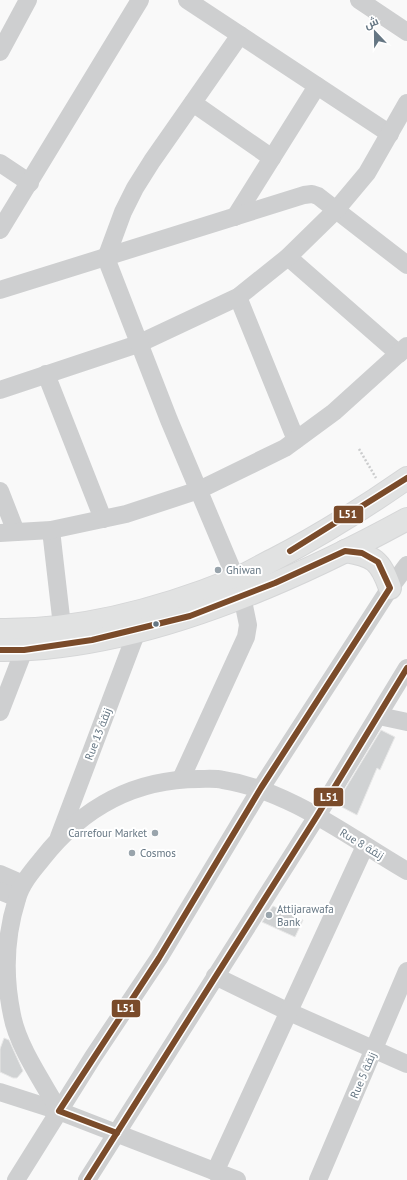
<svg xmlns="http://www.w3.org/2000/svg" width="407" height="1180" font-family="'PT Sans',Cairo,sans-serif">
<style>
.building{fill:#d0d2d3;stroke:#e8e8e8}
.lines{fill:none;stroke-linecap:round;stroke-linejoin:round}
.major-casing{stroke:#d5d6d7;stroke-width:24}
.path{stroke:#cbcccd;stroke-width:2.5;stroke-dasharray:2 2;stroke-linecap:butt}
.minor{stroke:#cecfd0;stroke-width:18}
.major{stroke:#e1e2e2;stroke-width:22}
.bus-1-casing{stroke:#fff;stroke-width:9}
.bus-1{stroke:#7a4b2a;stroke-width:6}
.poi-dot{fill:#99a4ac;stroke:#fff;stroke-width:1.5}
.bus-dot{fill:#657683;stroke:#fff;stroke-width:1.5}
.labels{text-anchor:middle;stroke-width:4;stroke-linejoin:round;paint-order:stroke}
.poi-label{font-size:11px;fill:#657683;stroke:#fff;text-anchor:start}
.street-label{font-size:11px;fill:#657683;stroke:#fff}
.line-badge{stroke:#fff;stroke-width:1.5}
.badge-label{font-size:11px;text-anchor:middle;font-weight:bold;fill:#fff}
</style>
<rect width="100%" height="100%" fill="#f9f9f9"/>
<!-- building -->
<g class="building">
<path d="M 381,730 L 395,737 L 380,770 L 377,768 L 357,815 L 336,804 Z"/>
<path d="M 273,906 L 303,920 L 295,937 L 262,922 Z"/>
<path d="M 4,1038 L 9,1040 L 23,1071 L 17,1078 L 13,1078 L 0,1072 L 0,1049 Z"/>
</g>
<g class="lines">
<defs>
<g id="major">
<path d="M 345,551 C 374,556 380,560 390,588"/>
<path d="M 0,630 C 80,631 161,609 235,579 C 248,574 260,566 273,560 C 319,536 364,508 407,478"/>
<path d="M 0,650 C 135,651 290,583 407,519"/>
</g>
</defs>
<!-- major casing -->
<use href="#major" class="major-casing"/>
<!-- path -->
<path class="path" d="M 359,449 L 376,478"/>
<!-- minor -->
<g class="minor">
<path d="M 187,0 L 390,134"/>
<path d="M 359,0 L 407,32"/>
<path d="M 0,52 L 28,0"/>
<path d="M 193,103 L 272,158"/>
<path d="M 0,163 L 30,183"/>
<path d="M 235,217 L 317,86"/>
<path d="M 0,230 L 140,0"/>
<path d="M 288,257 L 399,354"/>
<path d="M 0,290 L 304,195 L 312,194 L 318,196 L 407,265"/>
<path d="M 238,297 L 296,440"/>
<path d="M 46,374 L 103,519"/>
<path d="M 0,390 L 138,344 L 238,297 L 288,257 L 336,210 L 367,173 L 407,103"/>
<path d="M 0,491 L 16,532"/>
<path d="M 51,530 L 62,626"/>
<path d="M 0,533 L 51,530 L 126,514 L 199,490 L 285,448 L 334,412 L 407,346"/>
<path d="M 236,579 L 169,420 L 106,258 L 123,212 L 135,188 L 152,161 L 240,35"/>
<path d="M 0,712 L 24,650"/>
<path d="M 379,716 L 407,722"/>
<path d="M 181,779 L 246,637 L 248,625 L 242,596"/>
<path d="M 59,837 L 137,631"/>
<path d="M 0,874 L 23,884"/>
<path d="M 0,891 L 17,898"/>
<path d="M 215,976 L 287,1011 L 407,1064"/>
<path d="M 0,1092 L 59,1111 L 237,1180"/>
<path d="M 59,1111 C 43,1082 18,1047 12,1015 C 4,977 5,937 17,899 C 21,884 32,871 42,859 C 82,808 134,779 199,779 C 207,779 215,778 223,780 C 289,790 350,838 407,871"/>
<path d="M 215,1172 L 365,846"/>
<path d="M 16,1180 L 93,1057 L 159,958 L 261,788 L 390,588 L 407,565"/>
<path d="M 87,1180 L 317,816 L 407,668"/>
<path d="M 318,1180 L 407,971"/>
</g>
<!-- major -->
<use href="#major" class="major"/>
<defs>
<g id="bus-1">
<path d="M 290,551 L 407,478"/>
<path d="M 0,650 L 24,650 L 92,640 L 190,616 L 275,583 L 345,551 L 362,553 L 378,562 L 390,588 L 261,788 L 159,958 L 59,1111 L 117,1133"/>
<path d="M 87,1180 L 317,816 L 407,668"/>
</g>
</defs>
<!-- bus-1 casing -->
<use href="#bus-1" class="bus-1-casing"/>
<!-- bus-1 -->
<use href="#bus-1" class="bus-1"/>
</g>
<!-- markers -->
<g class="poi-dot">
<circle cx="218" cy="570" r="4"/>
<circle cx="155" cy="833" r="4"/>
<circle cx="132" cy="853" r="4"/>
<circle cx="269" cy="915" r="4"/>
</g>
<circle class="bus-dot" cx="156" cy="624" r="3.5"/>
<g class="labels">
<!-- poi labels -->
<g class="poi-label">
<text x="226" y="574">Ghiwan</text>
<text x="147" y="837" text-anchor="end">Carrefour Market</text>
<text x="140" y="857">Cosmos</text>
<text x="277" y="913">Attijarawafa<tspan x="277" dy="13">Bank</tspan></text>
</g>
<!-- street labels -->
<g class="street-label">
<text transform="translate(98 734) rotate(-69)" y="4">Rue 13 زنقة</text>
<text transform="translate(362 844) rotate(31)" y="4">Rue 8 زنقة</text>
<text transform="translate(363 1075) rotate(-67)" y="4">Rue 5 زنقة</text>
</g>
</g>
<g class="line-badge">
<rect x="333" y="505" width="31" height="19" rx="4" fill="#7a4b2a"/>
<rect x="313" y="787" width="31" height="20" rx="4" fill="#7a4b2a"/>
<rect x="111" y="999" width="30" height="19" rx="4" fill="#7a4b2a"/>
</g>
<g class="badge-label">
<text x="348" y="518">L51</text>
<text x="329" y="801">L51</text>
<text x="126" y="1012">L51</text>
</g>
<!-- north arrow -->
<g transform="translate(375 32) rotate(338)" stroke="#ffffff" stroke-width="3" paint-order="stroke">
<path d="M0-3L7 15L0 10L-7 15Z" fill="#657683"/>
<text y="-6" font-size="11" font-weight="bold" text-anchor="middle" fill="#657683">ش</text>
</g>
</svg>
